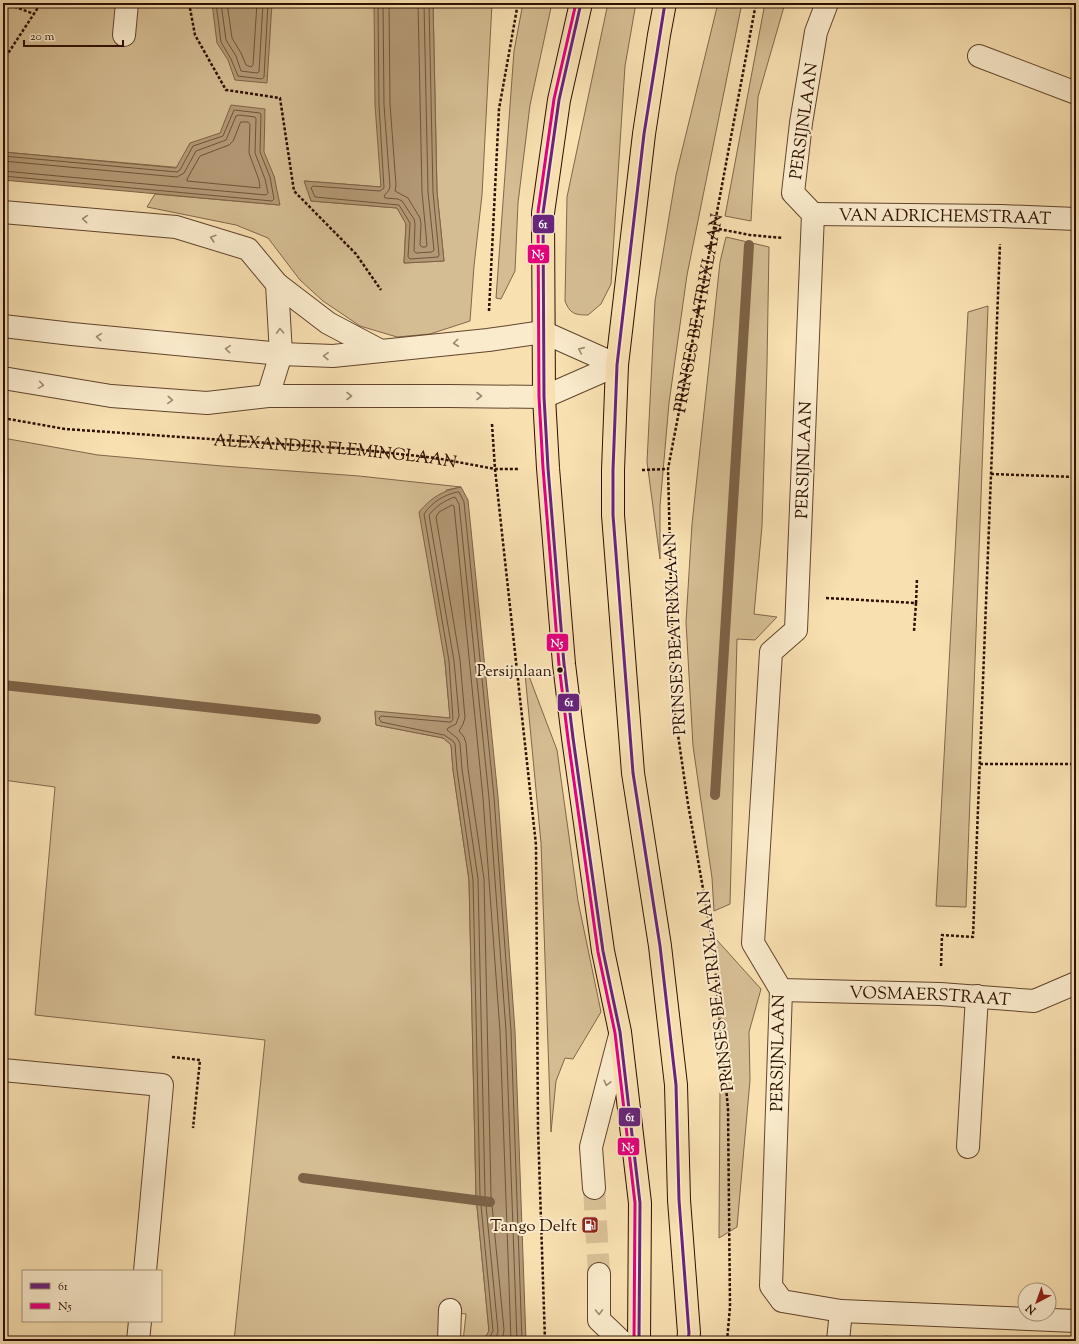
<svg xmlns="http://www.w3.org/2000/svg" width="1079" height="1344" font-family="'Sorts Mill Goudy',serif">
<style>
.green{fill:#d5bd93;stroke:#81664a}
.water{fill:#b39975;stroke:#7d6246}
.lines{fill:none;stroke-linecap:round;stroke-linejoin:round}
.shore{stroke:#70543a;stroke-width:1}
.stream{stroke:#7d6246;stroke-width:10}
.minor-tunnel{stroke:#dac196;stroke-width:22;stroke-dasharray:22 11;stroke-linecap:butt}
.minor-casing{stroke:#60442c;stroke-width:24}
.major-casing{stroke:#2d1000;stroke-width:24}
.path{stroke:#2d1000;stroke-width:2.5;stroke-dasharray:3 2;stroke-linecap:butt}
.minor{stroke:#faebcc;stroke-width:22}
.major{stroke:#f8e0b1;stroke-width:22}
.bus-1-casing{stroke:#faebcc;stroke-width:6}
.bus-2-casing{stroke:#faebcc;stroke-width:6}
.bus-1{stroke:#68257a;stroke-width:3}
.bus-2{stroke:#e5007d;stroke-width:3}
.oneway{stroke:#9e8870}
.bus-dot{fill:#2d1000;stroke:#faebcc;stroke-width:1.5}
.labels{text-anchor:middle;stroke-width:4;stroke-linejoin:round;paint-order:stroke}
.bus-label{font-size:16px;fill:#2d1000;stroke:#faebcc;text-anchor:end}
.street-label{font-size:17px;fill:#2d1000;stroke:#faebcc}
.poi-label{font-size:17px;fill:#2d1000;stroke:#faebcc;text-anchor:end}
.line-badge{stroke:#faebcc;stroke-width:1.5}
.badge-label{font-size:11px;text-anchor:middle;font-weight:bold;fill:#fff}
</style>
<rect width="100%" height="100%" fill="#f8e0b1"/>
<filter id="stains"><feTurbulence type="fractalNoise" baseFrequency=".005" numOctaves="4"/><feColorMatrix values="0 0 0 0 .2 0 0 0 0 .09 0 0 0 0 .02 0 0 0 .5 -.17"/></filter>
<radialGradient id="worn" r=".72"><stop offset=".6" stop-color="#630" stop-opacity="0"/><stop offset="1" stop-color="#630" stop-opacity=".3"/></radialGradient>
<!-- green -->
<g class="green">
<path d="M 3,3 L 385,3 L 381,187 L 305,181 L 311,201 L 397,208 L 406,223 L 404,263 L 444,261 L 437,192 L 433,3 L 492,3 L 482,195 L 474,266 L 470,321 L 430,334 L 397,337 L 360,326 L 323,301 L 300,280 L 268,238 L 236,225 L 147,207 L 155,194 L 279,205 L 274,176 L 3,152 Z"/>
<path d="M 523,3 L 552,3 L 530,105 L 518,203 L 515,271 L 501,299 L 496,298 L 514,51 Z"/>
<path d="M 608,3 L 636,3 L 625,66 L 611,284 L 601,304 L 588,315 C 575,315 570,314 565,301 L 567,197 Z"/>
<path d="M 718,3 L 742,3 L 687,275 L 669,403 L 660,506 L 660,559 L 647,462 L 655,301 L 676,175 Z"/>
<path d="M 765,3 L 785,3 L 758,97 L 751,221 L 725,216 Z"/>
<path d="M 726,237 L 769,247 L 767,365 L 762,526 L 754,614 L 777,617 L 755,640 L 737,639 L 730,904 L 714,911 L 712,878 L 693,746 L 686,622 L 692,524 L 720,262 Z"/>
<path d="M 988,306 L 966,907 L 936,906 L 968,312 Z"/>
<path d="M 3,438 L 98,455 L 222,466 L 359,476 L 461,487 L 446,490 L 445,662 L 450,718 L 375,712 L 376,725 L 443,738 L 451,744 L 453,770 L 469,880 L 476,1196 L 489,1331 L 483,1341 L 463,1341 L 466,1314 L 444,1312 L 441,1341 L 234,1341 L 265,1040 L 35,1015 L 55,787 L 3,780 Z"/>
<path d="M 524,663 L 557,750 L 578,901 L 601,1012 L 573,1059 L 565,1058 L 556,1081 L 551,1132 L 541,843 Z"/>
<path d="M 716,939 L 761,989 L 749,1032 L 750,1080 L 737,1227 L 719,1238 L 720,1086 L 718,966 Z"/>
<path d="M 885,1336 L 893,1337 L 1005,1341 L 884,1341 Z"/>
</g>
<!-- water -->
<g class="water">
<path d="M 212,3 L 272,3 L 267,83 L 235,80 L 228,60 L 217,43 Z"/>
<path d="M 374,3 L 433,3 L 437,192 L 444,261 L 404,263 L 406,224 L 397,208 L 311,201 L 304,181 L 381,187 L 375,105 Z"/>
<path d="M 231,105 L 265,109 L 264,152 L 274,176 L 280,205 L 3,180 L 3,152 L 176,168 L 190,143 L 220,133 Z"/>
<path d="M 461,487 L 468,500 L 498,797 L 515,1031 L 526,1341 L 483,1341 L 489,1331 L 476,1196 L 469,880 L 453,770 L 451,745 L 443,738 L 376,725 L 375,711 L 450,718 L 445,662 L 419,512 C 432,497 442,491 461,487 Z"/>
</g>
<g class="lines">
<!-- shore -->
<g class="shore">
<path d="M 216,3 L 221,42 L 231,59 L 238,76 L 262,79 L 264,77 L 268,3"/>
<path d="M 221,3 L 226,40 L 236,56 L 241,71 L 257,73 L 259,72 L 263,3"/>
<path d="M 227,3 L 232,38 L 241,53 L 246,65 L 251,67 L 253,65 L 257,3"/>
<path d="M 378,3 L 379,105 L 384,188 L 380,191 L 313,186 L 311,188 L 315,197 L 399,205 L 410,223 L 408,257 L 410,259 L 438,257 L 439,255 L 433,192 L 429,3"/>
<path d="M 383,3 L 384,105 L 390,186 L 389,190 L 384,196 L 385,198 L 398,199 L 402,201 L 414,219 L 415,224 L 414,251 L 416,253 L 432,252 L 434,250 L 428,192 L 424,3"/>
<path d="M 389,3 L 390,104 L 396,185 L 395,191 L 408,198 L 420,218 L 421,224 L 420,245 L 422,247 L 426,247 L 427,245 L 422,192 L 418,3"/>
<path d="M 241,122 L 248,122 L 250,124 L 249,153 L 259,180 L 260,188 L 187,181 L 187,179 L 200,156 L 229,145 L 233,141 Z"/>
<path d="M 3,156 L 177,172 L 180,170 L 193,146 L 223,136 L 234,110 L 260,113 L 261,115 L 260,152 L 270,177 L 274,199 L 272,201 L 3,176"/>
<path d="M 3,161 L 177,177 L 184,173 L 196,151 L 226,140 L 236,116 L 239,115 L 255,117 L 256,118 L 255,153 L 265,179 L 268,193 L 266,195 L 3,171"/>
<path d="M 488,1341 L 493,1331 L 480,1195 L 473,880 L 457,770 L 455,744 L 453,741 L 444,735 L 381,722 L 379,718 L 381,716 L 449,722 L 451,722 L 453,719 L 449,661 L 424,514 C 432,502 444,495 457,492 L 459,492 L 464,502 L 494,797 L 511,1031 L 522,1341"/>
<path d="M 494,1341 L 497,1335 L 498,1331 L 485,1195 L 478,879 L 462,769 L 460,743 L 457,738 L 447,730 L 448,728 L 456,724 L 459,716 L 454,661 L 429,515 C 435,507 445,500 455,497 L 459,504 L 489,798 L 506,1031 L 517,1341"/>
<path d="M 501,1341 L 503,1336 L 504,1330 L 491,1195 L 484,879 L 468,769 L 466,743 L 464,737 L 459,731 L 463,724 L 465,718 L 460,660 L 436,517 L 439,512 L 452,505 L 454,506 L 483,798 L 500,1031 L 511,1341"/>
</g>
<!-- stream -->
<g class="stream">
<path d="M 3,685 L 316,719"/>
<path d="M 715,795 L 749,245"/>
<path d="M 303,1178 L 490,1202"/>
</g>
<!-- minor-tunnel -->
<path class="minor-tunnel" d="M 594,1188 L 599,1274"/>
<defs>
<g id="minor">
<path d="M 827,3 L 816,32 L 801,123 L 793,193 L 813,214 L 796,630 L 771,652 L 753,943 L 781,990 L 771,1286 L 782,1301 L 841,1311 L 1076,1321"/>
<path d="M 124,35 L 127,3"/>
<path d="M 979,56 L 1076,93"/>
<path d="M 3,212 L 176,227 L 248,249 L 277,284 L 281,354 L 268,396"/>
<path id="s3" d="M 813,214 L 1001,216 L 1076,219"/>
<path d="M 277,284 L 328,323 L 381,351"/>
<path d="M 3,326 L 72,334 L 281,354 L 333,356 L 488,340 L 543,332 L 617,365"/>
<path d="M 3,378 L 111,396 L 207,403 L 268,396 L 449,396 L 544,397 L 617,365"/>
<path id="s4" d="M 781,990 L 940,994 L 1034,1001 L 1076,983"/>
<path d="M 3,1070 L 162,1085 L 145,1271"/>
<path d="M 968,1147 L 977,996"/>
<path d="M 594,1188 L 591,1147 L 620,1035"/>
<path d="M 599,1274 L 599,1320 L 621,1341"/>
<path d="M 138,1341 L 140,1321"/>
<path d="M 449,1341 L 450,1310"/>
<path d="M 838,1341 L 841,1311"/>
</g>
<g id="major">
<path d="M 581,3 L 559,100 L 543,213 L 544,397 L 548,468 L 564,664 L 573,738 L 603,951 L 620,1032 L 640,1203 L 639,1341"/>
<path d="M 665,3 L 659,35 L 644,134 L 617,365 L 613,470 L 613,515 L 633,773 L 660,946 L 676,1085 L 679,1200 L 689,1333 L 688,1341"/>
</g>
</defs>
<!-- minor casing -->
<use href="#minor" class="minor-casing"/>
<!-- major casing -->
<use href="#major" class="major-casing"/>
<!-- path -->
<g class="path">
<path d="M 5,3 L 34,14"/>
<path d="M 189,3 L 195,35 L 226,90 L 280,98 L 294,191 L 356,254 L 381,290"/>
<path d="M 3,61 L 41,3"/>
<path d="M 714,228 L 750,235 L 783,238"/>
<path d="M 489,311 L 499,109 L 518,3"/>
<path id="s1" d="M 3,418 L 65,429 L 354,449 L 436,458 L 495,469 L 519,469"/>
<path d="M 492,424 L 495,469 L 536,845 L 538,1129 L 545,1341"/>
<path d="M 642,470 L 668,469"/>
<path d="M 991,474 L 1076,477"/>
<path d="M 826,598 L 916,603 L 914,631"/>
<path d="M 916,603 L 917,578"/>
<path d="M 980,764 L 1076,764"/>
<path d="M 941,966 L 942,935 L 973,937 L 1000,244"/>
<path d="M 172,1057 L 200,1060 L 193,1128"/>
<path id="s2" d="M 727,1341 L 730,1307 L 728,1109 L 713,945 L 688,804 L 674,707 L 668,469 L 714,228 L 756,3"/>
</g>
<!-- minor -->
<use href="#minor" class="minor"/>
<!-- major -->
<use href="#major" class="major"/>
<defs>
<g id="bus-1">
<path d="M 581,3 L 559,100 L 543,213 L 544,397 L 548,468 L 564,664 L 573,738 L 603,951 L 620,1032 L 640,1203 L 639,1341"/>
<path d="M 665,3 L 644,134 L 617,365 L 613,470 L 613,515 L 633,773 L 660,946 L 676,1085 L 679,1200 L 689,1333 L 688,1341"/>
</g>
<path id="bus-2" d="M 576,3 L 554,99 L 538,212 L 539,397 L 543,468 L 559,665 L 568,739 L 598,952 L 615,1033 L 635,1203 L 634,1341"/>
</defs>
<!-- bus-1 casing -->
<use href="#bus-1" class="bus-1-casing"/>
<!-- bus-2 casing -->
<use href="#bus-2" class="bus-2-casing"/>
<!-- bus-1 -->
<use href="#bus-1" class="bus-1"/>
<!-- bus-2 -->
<use href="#bus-2" class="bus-2"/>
</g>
<!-- one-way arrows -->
<defs><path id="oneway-chevron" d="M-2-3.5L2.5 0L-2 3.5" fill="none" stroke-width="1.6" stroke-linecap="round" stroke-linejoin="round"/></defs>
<g class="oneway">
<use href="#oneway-chevron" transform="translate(85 219) rotate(-175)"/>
<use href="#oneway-chevron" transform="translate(213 238) rotate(-163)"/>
<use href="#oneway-chevron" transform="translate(280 331) rotate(-93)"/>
<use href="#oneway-chevron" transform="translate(99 337) rotate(-175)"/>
<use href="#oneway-chevron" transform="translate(456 343) rotate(174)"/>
<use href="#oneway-chevron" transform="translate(228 349) rotate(-175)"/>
<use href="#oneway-chevron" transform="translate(581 350) rotate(-156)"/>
<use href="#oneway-chevron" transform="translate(326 356) rotate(-178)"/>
<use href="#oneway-chevron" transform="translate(41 385) rotate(9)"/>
<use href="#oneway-chevron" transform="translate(349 396)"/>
<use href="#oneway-chevron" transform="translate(479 396)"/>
<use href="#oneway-chevron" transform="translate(170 400) rotate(4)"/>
<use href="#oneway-chevron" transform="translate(607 1083) rotate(104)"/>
<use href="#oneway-chevron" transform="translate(599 1312) rotate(89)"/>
</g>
<!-- icons -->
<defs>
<symbol id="fuel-square" viewBox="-11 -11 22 22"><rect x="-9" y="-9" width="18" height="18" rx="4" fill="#8f2418" stroke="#faebcc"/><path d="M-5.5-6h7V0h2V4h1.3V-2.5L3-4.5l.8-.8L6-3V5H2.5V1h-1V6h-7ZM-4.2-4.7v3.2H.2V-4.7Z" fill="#fff"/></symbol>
</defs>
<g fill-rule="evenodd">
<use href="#fuel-square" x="580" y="1215" width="20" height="20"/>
</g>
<!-- markers -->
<circle class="bus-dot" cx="560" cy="670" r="3.5"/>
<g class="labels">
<!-- bus labels -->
<g class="bus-label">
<text x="552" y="676">Persijnlaan</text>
</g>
<!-- street labels -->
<g class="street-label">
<text transform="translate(803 121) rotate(-82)" y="6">PERSIJNLAAN</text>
<text dy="6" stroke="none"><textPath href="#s3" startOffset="132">VAN ADRICHEMSTRAAT</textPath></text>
<text dy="6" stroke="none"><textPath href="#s2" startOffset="1035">PRINSES BEATRIXLAAN</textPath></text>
<text dy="6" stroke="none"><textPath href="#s1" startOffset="334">ALEXANDER FLEMINGLAAN</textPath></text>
<text transform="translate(803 460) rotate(-88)" y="6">PERSIJNLAAN</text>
<text transform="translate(674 634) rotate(-93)" y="6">PRINSES BEATRIXLAAN</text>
<text transform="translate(715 991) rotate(-97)" y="6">PRINSES BEATRIXLAAN</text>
<text dy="6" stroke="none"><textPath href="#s4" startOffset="149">VOSMAERSTRAAT</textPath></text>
<text transform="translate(777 1053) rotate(-89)" y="6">PERSIJNLAAN</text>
</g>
<!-- poi labels -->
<g class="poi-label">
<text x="577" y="1231">Tango Delft</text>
</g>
</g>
<g class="line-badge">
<rect x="532" y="214" width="23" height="20" rx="4" fill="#68257a"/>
<rect x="527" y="244" width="23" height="20" rx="4" fill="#e5007d"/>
<rect x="546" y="633" width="23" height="19" rx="4" fill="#e5007d"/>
<rect x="557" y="693" width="23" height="19" rx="4" fill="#68257a"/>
<rect x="618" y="1107" width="23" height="20" rx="4" fill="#68257a"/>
<rect x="617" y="1137" width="23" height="19" rx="4" fill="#e5007d"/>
</g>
<g class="badge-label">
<text x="543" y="228">61</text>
<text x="538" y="258">N5</text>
<text x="557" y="647">N5</text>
<text x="569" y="706">61</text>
<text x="630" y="1121">61</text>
<text x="628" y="1151">N5</text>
</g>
<!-- margin -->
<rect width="1079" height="1344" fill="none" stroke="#f8e0b1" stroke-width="16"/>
<rect x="4" y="4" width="1071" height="1336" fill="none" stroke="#2d1000" stroke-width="2"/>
<rect x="8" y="8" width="1063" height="1328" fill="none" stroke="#2d1000"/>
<!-- legend -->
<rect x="22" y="1270" width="140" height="52" fill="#faebcc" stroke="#a8937a"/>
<rect x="30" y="1283" width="20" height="6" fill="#68257a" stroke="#a8937a"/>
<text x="58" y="1290" font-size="12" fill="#2d1000">61</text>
<rect x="30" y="1303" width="20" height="6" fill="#e5007d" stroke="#a8937a"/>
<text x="58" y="1310" font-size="12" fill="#2d1000">N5</text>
<!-- north arrow -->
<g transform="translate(1037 1302) rotate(221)"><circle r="19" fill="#faebcc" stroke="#a8937a"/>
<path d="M0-3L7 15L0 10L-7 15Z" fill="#8f2418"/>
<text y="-6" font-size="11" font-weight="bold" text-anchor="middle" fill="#2d1000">N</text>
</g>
<!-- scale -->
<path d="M24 40v6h99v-6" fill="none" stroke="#2d1000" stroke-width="2"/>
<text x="30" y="40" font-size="12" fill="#2d1000" stroke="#faebcc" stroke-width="3" paint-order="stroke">20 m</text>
<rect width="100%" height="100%" filter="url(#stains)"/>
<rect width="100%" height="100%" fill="url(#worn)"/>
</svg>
